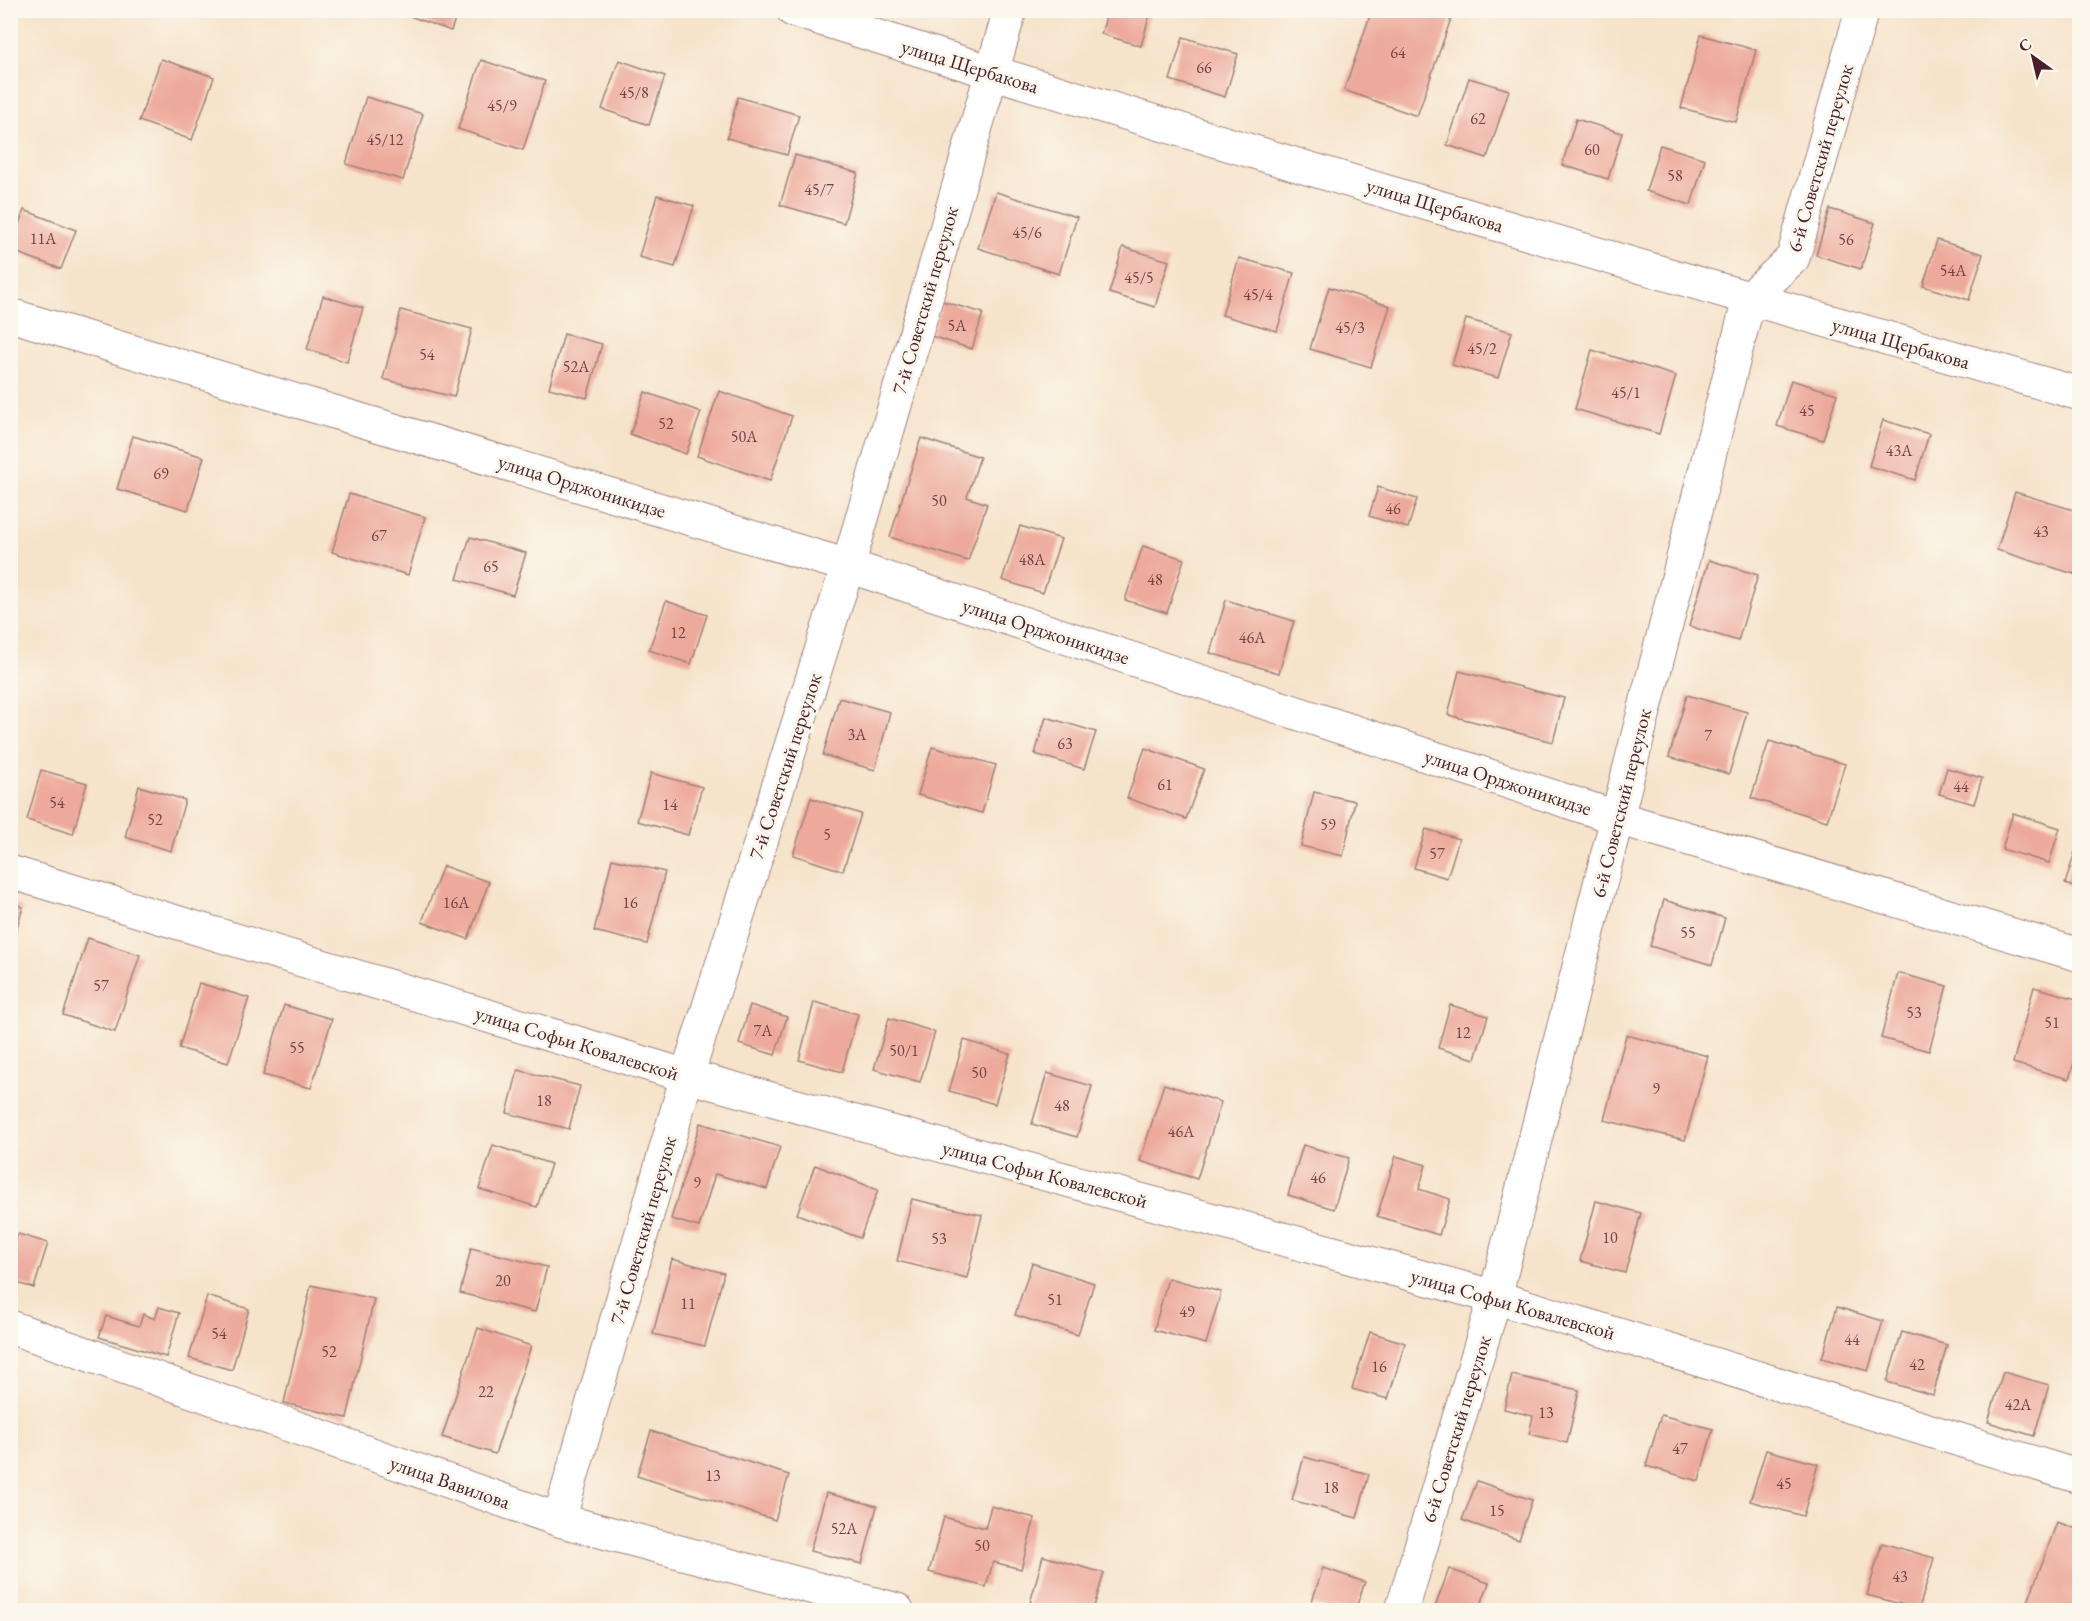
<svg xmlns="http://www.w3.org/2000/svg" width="2090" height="1621" font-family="'EB Garamond',serif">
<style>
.building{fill:#edaa9c}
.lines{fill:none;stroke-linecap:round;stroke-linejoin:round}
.street-casing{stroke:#a0817b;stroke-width:35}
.street{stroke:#fff;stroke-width:33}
.labels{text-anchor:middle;stroke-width:6;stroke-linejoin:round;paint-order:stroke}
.number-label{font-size:16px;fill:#734247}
.street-label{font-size:20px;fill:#4a1f2b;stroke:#fbf7ec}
</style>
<rect width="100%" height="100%" fill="#fbf7ec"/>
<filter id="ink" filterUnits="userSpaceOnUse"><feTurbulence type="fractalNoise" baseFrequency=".0167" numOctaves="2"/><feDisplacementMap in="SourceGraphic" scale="12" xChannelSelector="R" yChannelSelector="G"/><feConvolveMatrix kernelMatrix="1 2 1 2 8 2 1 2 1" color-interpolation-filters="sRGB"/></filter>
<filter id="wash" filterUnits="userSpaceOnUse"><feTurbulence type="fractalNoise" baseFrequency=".008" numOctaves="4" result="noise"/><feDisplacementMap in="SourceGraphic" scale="24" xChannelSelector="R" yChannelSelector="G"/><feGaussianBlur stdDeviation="1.35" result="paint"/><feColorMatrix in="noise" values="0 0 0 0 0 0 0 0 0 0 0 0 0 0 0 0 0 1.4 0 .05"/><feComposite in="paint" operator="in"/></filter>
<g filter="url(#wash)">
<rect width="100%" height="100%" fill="#f6e3cb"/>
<g id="blocks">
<!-- building -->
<g class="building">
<path d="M 393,10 L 458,10 L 451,31 Z"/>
<path d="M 1108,10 L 1151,10 L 1141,46 L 1101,34 Z"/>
<path d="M 1372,10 L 1444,10 L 1453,13 L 1417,116 L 1344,90 Z"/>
<path d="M 1701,35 L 1756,50 L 1736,122 L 1681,108 Z"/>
<path d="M 1183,37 L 1238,54 L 1225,97 L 1170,80 Z"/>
<path d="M 161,59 L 214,77 L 192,140 L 139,121 Z"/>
<path d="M 481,60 L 545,81 L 523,150 L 458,129 Z"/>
<path d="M 619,60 L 665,76 L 649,125 L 602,109 Z"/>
<path d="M 1469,78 L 1509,90 L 1487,158 L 1447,145 Z"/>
<path d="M 366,97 L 423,114 L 403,180 L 346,164 Z"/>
<path d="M 738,97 L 799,115 L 787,155 L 727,138 Z"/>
<path d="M 1576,119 L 1622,133 L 1608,179 L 1562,165 Z"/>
<path d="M 1660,145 L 1705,159 L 1691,205 L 1646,191 Z"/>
<path d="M 795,155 L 858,173 L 844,223 L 780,205 Z"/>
<path d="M 996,192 L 1077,217 L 1059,274 L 978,248 Z"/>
<path d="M 657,195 L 694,206 L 675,267 L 639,257 Z"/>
<path d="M 1830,209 L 1875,223 L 1861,269 L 1816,255 Z"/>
<path d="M 24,210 L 76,230 L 61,269 L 10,250 Z"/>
<path d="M 1937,240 L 1983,254 L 1969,300 L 1923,286 Z"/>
<path d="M 1123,247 L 1169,261 L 1155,307 L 1109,293 Z"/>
<path d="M 1239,258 L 1294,273 L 1277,331 L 1222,315 Z"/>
<path d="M 1329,287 L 1390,306 L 1371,367 L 1310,349 Z"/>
<path d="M 323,296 L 363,308 L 347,362 L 307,349 Z"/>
<path d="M 942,301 L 983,313 L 972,349 L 931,336 Z"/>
<path d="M 401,310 L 472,329 L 454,397 L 383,379 Z"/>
<path d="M 1466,319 L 1512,332 L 1498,378 L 1452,365 Z"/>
<path d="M 564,334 L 602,344 L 587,398 L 549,388 Z"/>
<path d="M 1592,350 L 1676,376 L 1659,434 L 1575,409 Z"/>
<path d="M 1791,380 L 1837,394 L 1823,440 L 1777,426 Z"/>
<path d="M 719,391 L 792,416 L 770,481 L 697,456 Z"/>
<path d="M 645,392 L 701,412 L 686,454 L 630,434 Z"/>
<path d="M 1883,420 L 1929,434 L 1915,480 L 1869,466 Z"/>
<path d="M 133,436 L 204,457 L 188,510 L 117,489 Z"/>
<path d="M 921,438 L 980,457 L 967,497 L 987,504 L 968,561 L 890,537 Z"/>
<path d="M 1378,487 L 1417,499 L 1408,528 L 1369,516 Z"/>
<path d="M 2015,492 L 2080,512 L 2080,557 L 2074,574 L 1997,550 Z"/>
<path d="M 349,494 L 425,517 L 408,575 L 332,552 Z"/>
<path d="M 1020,526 L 1061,539 L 1043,593 L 1002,580 Z"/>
<path d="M 470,537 L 526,553 L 513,595 L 457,579 Z"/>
<path d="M 1143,546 L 1184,559 L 1167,613 L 1125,600 Z"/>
<path d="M 1709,560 L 1758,575 L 1738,641 L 1689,626 Z"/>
<path d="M 1226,600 L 1294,621 L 1279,673 L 1210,653 Z"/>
<path d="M 666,601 L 707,615 L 691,664 L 649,650 Z"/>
<path d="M 1459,671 L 1564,698 L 1553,742 L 1448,715 Z"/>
<path d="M 1687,695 L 1747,712 L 1729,774 L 1669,757 Z"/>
<path d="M 839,698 L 890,712 L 875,770 L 823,755 Z"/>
<path d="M 1046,717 L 1096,732 L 1084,769 L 1035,754 Z"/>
<path d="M 1769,741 L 1845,764 L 1827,821 L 1751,798 Z"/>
<path d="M 932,747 L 996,765 L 982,813 L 918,795 Z"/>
<path d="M 1145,748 L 1204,769 L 1186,819 L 1127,798 Z"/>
<path d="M 1947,768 L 1982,778 L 1974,804 L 1939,794 Z"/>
<path d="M 41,770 L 87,783 L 73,834 L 27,820 Z"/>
<path d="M 651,773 L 702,787 L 688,835 L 637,821 Z"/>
<path d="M 139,786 L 185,800 L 171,851 L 125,837 Z"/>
<path d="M 1314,792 L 1355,801 L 1343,856 L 1301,846 Z"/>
<path d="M 811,798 L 861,814 L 843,871 L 793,855 Z"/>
<path d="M 2013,813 L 2060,828 L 2049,863 L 2002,849 Z"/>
<path d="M 1426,829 L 1459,839 L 1447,878 L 1414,868 Z"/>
<path d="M 2080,836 L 2080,889 L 2065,884 Z"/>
<path d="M 612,859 L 665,872 L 647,944 L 594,931 Z"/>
<path d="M 443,866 L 489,882 L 468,939 L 422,922 Z"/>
<path d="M 1664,900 L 1725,918 L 1712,965 L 1650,946 Z"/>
<path d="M 10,903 L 23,907 L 11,947 L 10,947 Z"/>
<path d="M 88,938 L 140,955 L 115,1032 L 63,1015 Z"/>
<path d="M 1898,973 L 1947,986 L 1929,1051 L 1881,1038 Z"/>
<path d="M 199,983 L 249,998 L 228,1063 L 179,1048 Z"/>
<path d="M 2034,987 L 2080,1000 L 2080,1043 L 2069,1079 L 2013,1063 Z"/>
<path d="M 814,1002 L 858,1014 L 842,1072 L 799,1060 Z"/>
<path d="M 284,1005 L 332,1019 L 311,1088 L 263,1075 Z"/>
<path d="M 750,1005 L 787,1017 L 775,1055 L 739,1044 Z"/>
<path d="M 1450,1005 L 1488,1016 L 1475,1059 L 1438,1048 Z"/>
<path d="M 889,1018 L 935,1032 L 920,1082 L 874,1069 Z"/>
<path d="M 1626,1035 L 1708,1056 L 1685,1140 L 1604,1120 Z"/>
<path d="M 964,1040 L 1010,1054 L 995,1104 L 949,1091 Z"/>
<path d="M 518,1070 L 580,1086 L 569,1129 L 507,1113 Z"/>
<path d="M 1047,1073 L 1092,1086 L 1077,1137 L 1032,1124 Z"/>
<path d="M 1164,1084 L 1221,1102 L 1197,1179 L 1140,1161 Z"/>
<path d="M 700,1123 L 780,1147 L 767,1189 L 715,1174 L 699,1227 L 671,1219 Z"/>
<path d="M 493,1145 L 551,1164 L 537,1207 L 479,1189 Z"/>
<path d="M 1303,1145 L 1349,1158 L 1334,1209 L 1288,1195 Z"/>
<path d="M 1396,1156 L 1426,1165 L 1419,1189 L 1450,1199 L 1439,1235 L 1377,1216 Z"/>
<path d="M 815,1165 L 878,1190 L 860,1238 L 797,1214 Z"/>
<path d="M 912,1199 L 982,1215 L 967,1278 L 897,1261 Z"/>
<path d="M 1596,1201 L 1641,1213 L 1625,1273 L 1580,1261 Z"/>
<path d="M 18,1234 L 48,1243 L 34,1288 L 10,1281 L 10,1255 Z"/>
<path d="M 471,1248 L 547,1267 L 535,1312 L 460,1293 Z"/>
<path d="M 672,1259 L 724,1273 L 705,1346 L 653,1334 Z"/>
<path d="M 1032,1263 L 1094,1283 L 1078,1335 L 1015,1315 Z"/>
<path d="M 1168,1278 L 1221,1292 L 1206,1344 L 1154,1330 Z"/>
<path d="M 311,1285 L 374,1299 L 347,1418 L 284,1403 Z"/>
<path d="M 207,1296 L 249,1309 L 232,1370 L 189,1358 Z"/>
<path d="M 159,1307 L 179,1313 L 166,1357 L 99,1337 L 106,1316 L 139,1326 L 143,1314 L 155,1319 Z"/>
<path d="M 1837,1307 L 1883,1321 L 1868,1371 L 1822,1358 Z"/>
<path d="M 478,1328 L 531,1346 L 495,1454 L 442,1437 Z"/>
<path d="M 1370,1332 L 1405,1343 L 1388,1399 L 1352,1389 Z"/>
<path d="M 1902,1332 L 1947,1345 L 1933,1395 L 1887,1382 Z"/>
<path d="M 2003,1372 L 2049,1385 L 2034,1436 L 1988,1422 Z"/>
<path d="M 1512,1375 L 1579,1390 L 1567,1443 L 1529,1434 L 1533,1416 L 1504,1409 Z"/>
<path d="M 1661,1415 L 1713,1429 L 1699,1481 L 1646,1466 Z"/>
<path d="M 651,1431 L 789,1475 L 775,1520 L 637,1476 Z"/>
<path d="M 1766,1450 L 1818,1464 L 1803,1516 L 1750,1501 Z"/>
<path d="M 1304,1457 L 1369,1474 L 1357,1518 L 1292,1500 Z"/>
<path d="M 1477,1481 L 1532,1500 L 1519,1540 L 1462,1520 Z"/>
<path d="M 826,1493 L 877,1506 L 862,1564 L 810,1551 Z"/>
<path d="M 991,1506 L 1035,1518 L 1021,1569 L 993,1562 L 986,1587 L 929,1572 L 944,1517 L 985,1528 Z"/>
<path d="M 2057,1522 L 2080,1530 L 2080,1610 L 2025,1610 Z"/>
<path d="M 1882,1543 L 1934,1558 L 1919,1609 L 1867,1595 Z"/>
<path d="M 1043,1556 L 1104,1573 L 1093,1610 L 1041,1610 L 1029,1607 Z"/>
<path d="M 1323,1568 L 1365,1582 L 1355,1610 L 1329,1610 L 1311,1604 Z"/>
<path d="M 1449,1569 L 1489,1583 L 1479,1610 L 1434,1610 Z"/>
</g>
</g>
</g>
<g filter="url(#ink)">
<use href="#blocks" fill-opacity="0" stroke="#a0817b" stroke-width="1.5"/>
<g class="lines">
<defs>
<g id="street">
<path d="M 793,10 C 1220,145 1650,270 2080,394"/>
<path d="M 10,315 L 848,566 L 1618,818 L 2080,955"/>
<path d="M 10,872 L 687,1076 L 1495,1297 L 2080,1477"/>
<path d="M 10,1327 L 559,1520 L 897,1610"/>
<path d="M 559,1520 L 687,1076 L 851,556 L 1010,10"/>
<path d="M 1402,1610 L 1495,1297 L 1749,299 L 1793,258 L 1862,10"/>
</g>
</defs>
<!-- street casing -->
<use href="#street" class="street-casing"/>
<!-- street -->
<use href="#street" class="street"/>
</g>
</g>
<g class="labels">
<!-- number labels -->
<g class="number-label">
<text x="1398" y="58">64</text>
<text x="1204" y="73">66</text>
<text x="634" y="98">45/8</text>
<text x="502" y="111">45/9</text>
<text x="1478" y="124">62</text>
<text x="385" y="145">45/12</text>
<text x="1592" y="155">60</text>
<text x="1675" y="181">58</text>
<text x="819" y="195">45/7</text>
<text x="1027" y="238">45/6</text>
<text x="43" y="244">11А</text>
<text x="1846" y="245">56</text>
<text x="1953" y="276">54А</text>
<text x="1139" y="283">45/5</text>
<text x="1258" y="300">45/4</text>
<text x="957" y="331">5А</text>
<text x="1350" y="333">45/3</text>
<text x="1482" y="354">45/2</text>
<text x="427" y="360">54</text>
<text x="576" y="372">52А</text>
<text x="1626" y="398">45/1</text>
<text x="1807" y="416">45</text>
<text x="666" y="429">52</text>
<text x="744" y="442">50А</text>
<text x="1899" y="456">43А</text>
<text x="161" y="479">69</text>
<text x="939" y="506">50</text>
<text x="1393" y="514">46</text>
<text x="2041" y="537">43</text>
<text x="379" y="541">67</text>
<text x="1032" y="565">48А</text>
<text x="491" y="572">65</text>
<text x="1155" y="585">48</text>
<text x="678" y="638">12</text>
<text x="1252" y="643">46А</text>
<text x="857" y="740">3А</text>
<text x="1708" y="741">7</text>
<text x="1065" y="749">63</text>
<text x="1165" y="790">61</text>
<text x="1961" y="792">44</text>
<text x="57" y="808">54</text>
<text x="670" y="810">14</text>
<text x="155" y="825">52</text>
<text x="1328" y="830">59</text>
<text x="827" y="840">5</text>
<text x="1437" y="859">57</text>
<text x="456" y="908">16А</text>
<text x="630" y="908">16</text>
<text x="1688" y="938">55</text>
<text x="101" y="991">57</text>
<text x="1914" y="1018">53</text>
<text x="2052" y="1028">51</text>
<text x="763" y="1036">7А</text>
<text x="1463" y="1038">12</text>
<text x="297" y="1053">55</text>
<text x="904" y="1056">50/1</text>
<text x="979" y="1078">50</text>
<text x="1656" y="1094">9</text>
<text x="544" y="1106">18</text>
<text x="1062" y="1111">48</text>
<text x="1181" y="1137">46А</text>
<text x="1318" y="1183">46</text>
<text x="697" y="1188">9</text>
<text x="1610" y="1243">10</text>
<text x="939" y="1244">53</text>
<text x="503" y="1286">20</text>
<text x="1055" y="1305">51</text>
<text x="688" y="1309">11</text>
<text x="1187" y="1317">49</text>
<text x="219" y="1339">54</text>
<text x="1852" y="1345">44</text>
<text x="329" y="1357">52</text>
<text x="1917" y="1370">42</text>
<text x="1379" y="1372">16</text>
<text x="486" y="1397">22</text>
<text x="2018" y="1410">42А</text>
<text x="1546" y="1418">13</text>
<text x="1680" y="1454">47</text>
<text x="713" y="1481">13</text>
<text x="1784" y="1489">45</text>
<text x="1331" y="1493">18</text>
<text x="1497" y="1516">15</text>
<text x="844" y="1534">52А</text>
<text x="982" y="1551">50</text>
<text x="1900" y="1582">43</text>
</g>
<!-- street labels -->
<g class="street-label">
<text transform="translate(970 66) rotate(17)" y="7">улица Щербакова</text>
<text transform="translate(1820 158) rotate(-74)" y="7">6-й Советский переулок</text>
<text transform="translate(1435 205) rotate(17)" y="7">улица Щербакова</text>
<text transform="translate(925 300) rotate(-74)" y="7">7-й Советский переулок</text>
<text transform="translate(1901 343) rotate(16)" y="7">улица Щербакова</text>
<text transform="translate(582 486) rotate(17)" y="7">улица Орджоникидзе</text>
<text transform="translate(1046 631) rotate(18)" y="7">улица Орджоникидзе</text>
<text transform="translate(785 766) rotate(-72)" y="7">7-й Советский переулок</text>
<text transform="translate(1508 782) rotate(18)" y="7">улица Орджоникидзе</text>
<text transform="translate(1621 803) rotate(-76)" y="7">6-й Советский переулок</text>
<text transform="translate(577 1043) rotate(17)" y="7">улица Софьи Ковалевской</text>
<text transform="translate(1045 1174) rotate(15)" y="7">улица Софьи Ковалевской</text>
<text transform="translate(643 1230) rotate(-74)" y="7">7-й Советский переулок</text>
<text transform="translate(1513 1304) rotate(16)" y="7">улица Софьи Ковалевской</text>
<text transform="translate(1456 1429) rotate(-73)" y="7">6-й Советский переулок</text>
<text transform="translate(450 1482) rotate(19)" y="7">улица Вавилова</text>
</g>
</g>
<!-- margin -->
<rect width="2090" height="1621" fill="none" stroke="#fbf7ec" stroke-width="36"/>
<!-- north arrow -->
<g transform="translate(2033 57) rotate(326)" stroke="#fbf7ec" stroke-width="4.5" paint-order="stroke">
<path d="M0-4.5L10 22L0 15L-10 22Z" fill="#4a1f2b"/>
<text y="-9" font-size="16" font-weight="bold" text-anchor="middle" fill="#4a1f2b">С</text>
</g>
</svg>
